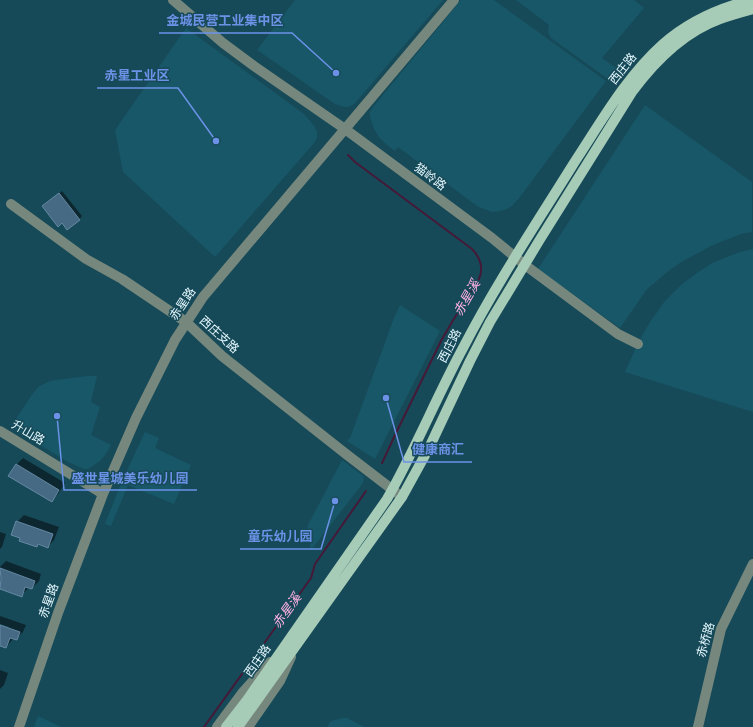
<svg xmlns="http://www.w3.org/2000/svg" width="753" height="727" font-family="Signika,'Noto Sans SC',sans-serif">
  <rect width="100%" height="100%" fill="#174a58"/>
  <!-- built -->
  <path fill="#175768" d="M295,0H443L356,102L353,105L348,107H344L335,104L257,50Z
    M461,0H494L606,81L520,197L513,205L507,209L500,211L492,212L484,209L477,206L398,147L395,151L387,145L379,137L374,129L370,117V112L373,107Z
    M516,0H634L644,8L602,58L616,68L608,79L551,38L548,32L549,25Z
    M186,28L304,114L315,127L317,132V138L314,143L215,257L123,172L115,130Z
    M645,105L752,182V232L741,234L713,245L683,261L671,269L647,289L620,328L538,269Z
    M753,249V412L625,372L639,341L650,322L665,301L681,285L697,273L712,263L727,257L740,252Z
    M400,305L440,331L375,459L347,441L350,438L394,318Z
    M87,376H97L91,402L100,407L91,435L111,445L105,455L100,461L88,469H84L68,462L45,448L19,432L13,428L12,425L31,396L38,387L50,381L56,380Z
    M145,432L159,438L155,448L191,465L174,504L128,485L111,526L105,524L122,481Z
    M342,460L362,475L364,477L363,483L311,550L307,530L308,525Z
    M38,716L61,727H34Z
    M343,718H347L364,727H327L330,722L334,720Z"/>
  <!-- shadow -->
  <path fill="#0007" d="M62,191L82,216L79,220L47,203Z
    M23,458L65,483L58,494L52,500L16,465Z
    M24,515L59,527L54,540L48,547L39,544L36,546L17,522Z
    M0,532L6,534L2,547L0,549Z
    M6,561L41,574L39,581L32,588L29,587L21,596L0,588V584L2,578L0,577V567Z
    M0,616L26,625L23,632L16,639L14,638L6,647L0,645V626L8,629L9,627L0,624Z
    M0,670L8,673L4,685L0,689Z"/>
  <g fill="none" stroke-linecap="round" stroke-linejoin="round">
    <!-- stream -->
    <path stroke="#451938" stroke-width="2" d="M348,155L355,162L472,249C480,257 484,268 479,279L452,322L441,341L396,433L382,463
      M204,727L311,578L315,564L366,491"/>
  </g>
  <!-- building -->
  <path fill="#466a84" stroke="#6388a3" d="M59,193L80,220L67,230L62,223L58,227L42,206Z
    M16,464L59,490L52,502L8,476Z
    M16,521L53,534L48,548L38,544L37,547L19,541L20,538L11,535Z
    M0,568L35,581L32,589L25,587L22,597L0,589L1,579Z
    M0,625L20,632L17,640L10,638L6,648L0,646Z"/>
  <g fill="none" stroke-linecap="round" stroke-linejoin="round">
    <!-- minor -->
    <path stroke="#76887d" stroke-width="10" d="M454,0L345,129L492,238L525,265L618,334L638,344
      M11,204L86,259L122,279L186,322L222,356L346,454L402,497
      M0,431L103,494
      M19,727L58,613L103,494L136,418L175,340L203,297L345,129L254,66L223,43L173,0
      M217,727L243,692L270,662
      M248,727L280,681L291,657
      M698,727L721,629L753,564"/>
    <!-- major -->
    <path stroke="#a6cbb6" stroke-width="10" d="M226,727L247,700L387,499C415,450 436,398 463,348C496,284 536,224 574,163C601,122 626,77 663,44C688,22 719,8 751,0
      M238,727L402,497L429,448L470,361L490,322L539,241L632,92C655,61 684,32 720,19C731,15 742,12 753,9"/>
  </g>
  <g text-anchor="middle" dominant-baseline="central" stroke-width="3" stroke-linejoin="round" paint-order="stroke">
    <!-- street labels -->
    <g font-size="12" fill="#e3f7fe" stroke="#174a58">
      <text transform="translate(623 69) rotate(-52)">西庄路</text>
      <text transform="translate(430 177) rotate(37)">猫岭路</text>
      <text transform="translate(183 304) rotate(-56)">赤星路</text>
      <text transform="translate(219 335) rotate(42)">西庄支路</text>
      <text transform="translate(450 346) rotate(-63)">西庄路</text>
      <text transform="translate(28 433) rotate(31)">升山路</text>
      <text transform="translate(49 601) rotate(-70)">赤星路</text>
      <text transform="translate(706 640) rotate(-74)">赤桥路</text>
      <text transform="translate(258 661) rotate(-55)">西庄路</text>
    </g>
    <!-- water labels -->
    <g font-size="13" font-style="italic" fill="#ffb1e4" stroke="#174a58">
      <text transform="translate(467 298) rotate(-60)">赤星溪</text>
      <text transform="translate(287 611) rotate(-54)">赤星溪</text>
    </g>
  </g>
  <!-- callouts -->
  <path fill="none" stroke="#6c92e7" stroke-width="1.5" d="M336 73L292 33H159M216 141L178 88H97M386 398L404 462H472M57 416L64 490H197M335 501L321 549H240"/>
  <g fill="#6c92e7" stroke="#174a58" stroke-width="1.5">
    <circle cx="336" cy="73" r="4"/>
    <circle cx="216" cy="141" r="4"/>
    <circle cx="386" cy="398" r="4"/>
    <circle cx="57" cy="416" r="4"/>
    <circle cx="335" cy="501" r="4"/>
  </g>
  <g font-size="13" text-anchor="middle" font-weight="bold" fill="#6c92e7" stroke="#174a58" stroke-width="3" stroke-linejoin="round" paint-order="stroke">
    <text x="225" y="25">金城民营工业集中区</text>
    <text x="137" y="80">赤星工业区</text>
    <text x="438" y="454">健康商汇</text>
    <text x="130" y="483">盛世星城美乐幼儿园</text>
    <text x="280" y="541">童乐幼儿园</text>
  </g>
</svg>
